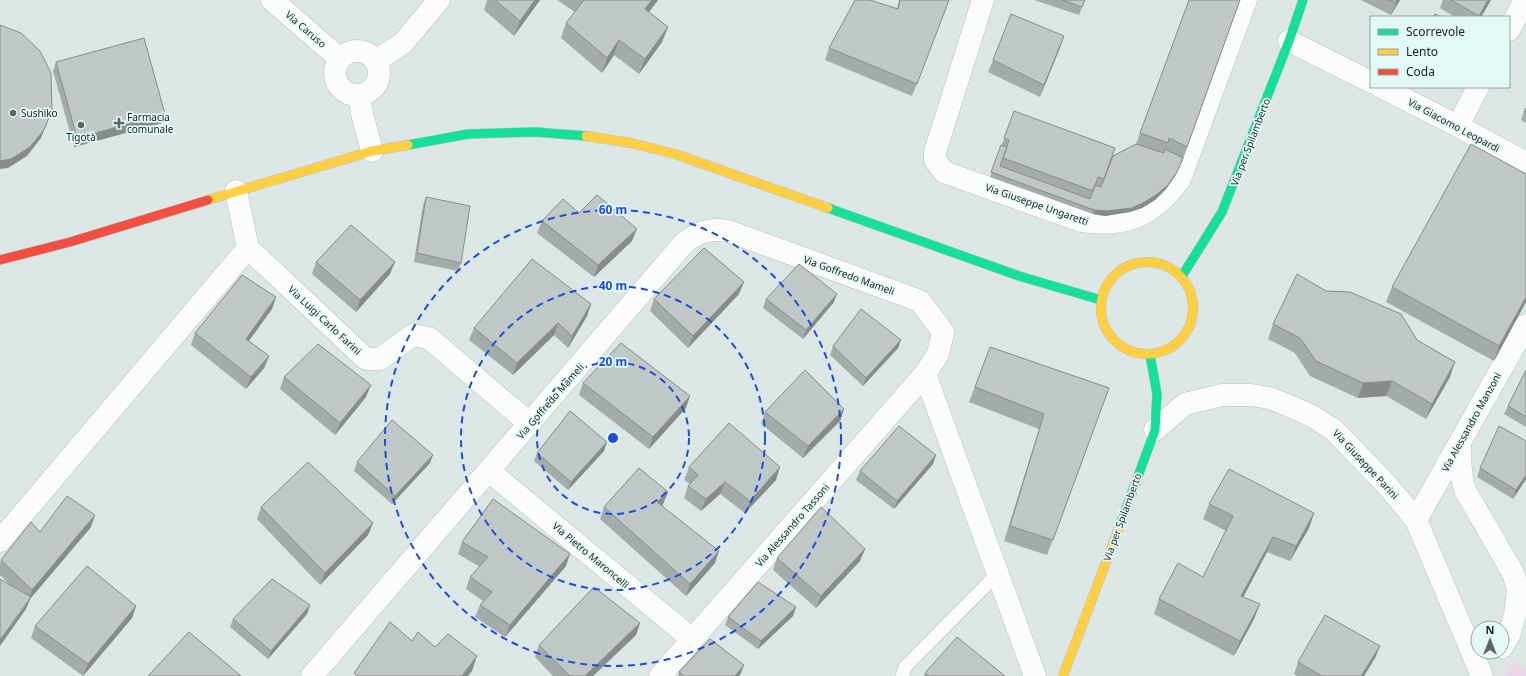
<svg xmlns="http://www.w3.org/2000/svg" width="1526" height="676" font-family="'Noto Sans',sans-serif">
  <rect width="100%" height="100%" fill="#dbe6e5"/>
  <!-- green -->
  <path fill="#e8d7e4" d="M1513,661L1526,669V676H1504Z"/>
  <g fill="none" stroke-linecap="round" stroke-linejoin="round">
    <!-- lane casing -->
    <g stroke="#b8c1c0" stroke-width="14">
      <path id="lane" d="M902,676L905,667L998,573"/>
    </g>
    <!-- street casing -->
    <g stroke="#b8c1c0" stroke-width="23">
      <path id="street" d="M272,0L340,59
        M983,0L935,152V160L944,172L1081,221C1126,228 1153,216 1180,179L1246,0
        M1509,30L1525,0
        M1289,41L1371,82
        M335 73a22 22 0 1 1 44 0a22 22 0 1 1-44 0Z
        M376,61L403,43L439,0
        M1381,87L1458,126L1526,163
        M359,95L362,114L372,151
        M1458,126L1478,87
        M236,191L248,248L366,359H380L413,335L429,338L530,424
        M925,374L1035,676
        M1155,430L1185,404L1222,395H1251L1269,398L1285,404L1312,416L1334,430L1387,485L1416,520L1482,676
        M1460,443C1460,459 1460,474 1465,490L1513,573L1518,589L1515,615L1509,635L1502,647
        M489,471L692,639
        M1416,520L1526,325
        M0,541L248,248
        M312,676L684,243C698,232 710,228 728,231L920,301L943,332L938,354L925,374L660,676"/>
    </g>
    <!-- fast casing -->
    <g stroke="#b8c1c0" stroke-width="10">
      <path id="fast" d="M408,145L468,134L536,132L586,136
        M828,208L1019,276L1101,300
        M1182,276L1222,212L1289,41L1303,0
        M1120,525L1155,430L1157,394L1150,355"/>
    </g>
    <!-- slow casing -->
    <g stroke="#b8c1c0" stroke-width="10">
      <path id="slow" d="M586,136L631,143L675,154L828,208
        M208,200L372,151L408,145
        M1101 308a46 46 0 1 1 92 0a46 46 0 1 1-92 0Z
        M1063,676L1120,525"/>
    </g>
    <!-- jam casing -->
    <g stroke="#b8c1c0" stroke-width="10">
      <path id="jam" d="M0,260L70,242L208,200"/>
    </g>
    <!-- lane -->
    <use href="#lane" stroke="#fafbfb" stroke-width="13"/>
    <!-- street -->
    <use href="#street" stroke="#fafbfb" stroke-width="22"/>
    <!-- fast -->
    <use href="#fast" stroke="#16e098" stroke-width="9"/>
    <!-- slow -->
    <use href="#slow" stroke="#ffcf43" stroke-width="9"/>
    <!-- jam -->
    <use href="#jam" stroke="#f24e42" stroke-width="9"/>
  </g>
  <!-- wall -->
  <path fill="#a4acab" d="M487,0H540L514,36L484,10Z
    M557,0H658L649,12L668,27L662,42L639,74L614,55L602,73L561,38L566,23L575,12Z
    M899,0H949L912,96L825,60L829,48L897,9Z
    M1034,0H1085L1079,15Z
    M1189,0H1240L1182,162L1175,176L1166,189L1155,200L1142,208L1130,212L1105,216L1093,214L990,177L1014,111L1113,156L1136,144Z
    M1361,0H1400L1391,15Z
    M1443,0H1491L1481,17H1455L1440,8Z
    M1064,36L1040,97L988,72L993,60Z
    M56,62L165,114L162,123L74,147L53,71Z
    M1526,108V123L1521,120L1524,111Z
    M426,197L461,263L458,271L414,262L423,205Z
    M579,213L632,241L594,277L537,233L542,221Z
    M316,262L390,274L356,312L312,274Z
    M1392,287L1526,302L1494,361L1386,302Z
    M1326,291L1417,340L1450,377L1426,419L1386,396L1358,398L1310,376L1295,353L1268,339L1273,324Z
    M739,294L688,348L650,311L654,299Z
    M276,297L272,309L249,341L269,356L264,368L246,389L191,345L195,333Z
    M766,299L834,302L803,339L763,308Z
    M591,304L587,316L568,348L554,335L513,375L469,340L474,328Z
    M901,340L898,348L863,386L830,355L833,346Z
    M990,347L1109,388L1047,555L1004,541L1039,429L969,402Z
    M1526,370V427L1504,414Z
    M284,377L366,397L335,435L280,389Z
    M583,383L686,408L649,449L579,395Z
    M844,409L840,421L803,458L761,424L765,412Z
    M604,451L568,490L534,461L537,453Z
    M357,462L430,463L392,504L354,471Z
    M933,464L894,509L856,480L860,471Z
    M689,467L776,480L745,513L720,494L701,511L684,498L688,486L690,484L684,480Z
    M1480,468L1526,479L1513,499L1477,477Z
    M668,492L663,504L662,505L715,563L686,596L600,519L604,507Z
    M1209,504L1314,513L1309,528L1290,561L1267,552L1243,597L1254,619L1234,656L1154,614L1159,599L1203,577L1226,531L1203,519Z
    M261,507L373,523L368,535L320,585L257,519Z
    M91,527L30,599L26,609L10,585L0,575V563L1,560L40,532Z
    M462,542L566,566L505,637L475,617L480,605L483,601L466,589L470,577L480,567L458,554Z
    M865,549L860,561L816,608L773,570L777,558Z
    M310,605L307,614L268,659L230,627L233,619Z
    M136,606L132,618L83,676L31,638L35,626Z
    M796,607L793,616L758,649L725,625L728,617Z
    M640,623L636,635L593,676H553L535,657L539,645Z
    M1380,646L1375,658L1364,676H1297L1294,674L1298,662Z
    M679,672L741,673L739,676H678Z
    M925,673L1005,676H924Z"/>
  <!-- shaded-wall -->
  <path fill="#868c8b" d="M535,0H540L514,36L520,21Z
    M652,0H658L640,24L645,9Z
    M1397,0H1400L1391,15L1396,3Z
    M1488,0H1491L1481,17H1478Z
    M668,27L662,42L639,74L645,59Z
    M1064,36L1060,48L1040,97L1044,85Z
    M619,40L614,55L602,73L607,58Z
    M52,110L41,138L27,156L8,168L0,169V161Z
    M165,114L162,123L74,147L77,138Z
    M1183,158L1175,176L1166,189L1155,200L1142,208L1130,212L1105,216L1093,214L1094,210Z
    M637,229L632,241L594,277L598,265Z
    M395,262L390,274L356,312L360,300Z
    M744,282L739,294L688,348L693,336Z
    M837,294L834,302L803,339L806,330Z
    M276,297L272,309L241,351L246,339Z
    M1526,297V302L1494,361L1499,346Z
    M591,304L587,316L568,348L572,336Z
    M558,323L554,335L513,375L517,363Z
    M901,340L898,348L863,386L866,378Z
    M269,356L264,368L246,389L251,377Z
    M1455,362L1450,377L1426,419L1432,404Z
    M1392,381L1386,396L1358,398L1363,383Z
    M371,385L366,397L335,435L340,423Z
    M690,396L686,408L649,449L653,437Z
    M844,409L840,421L803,458L808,446Z
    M607,442L604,451L568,490L571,482Z
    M433,455L430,463L392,504L395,496Z
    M936,455L933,464L894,509L897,501Z
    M780,467L776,480L745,513L750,501Z
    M1526,475V479L1513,499L1516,490Z
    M725,482L720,494L701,511L706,499Z
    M668,492L663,504L653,514L657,502Z
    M1314,513L1309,528L1290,561L1296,546Z
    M95,515L91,527L30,599L26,609L0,646V640L28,602L32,590Z
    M373,523L368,535L320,585L325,573Z
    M1273,537L1267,552L1236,611L1241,596Z
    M865,549L860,561L816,608L821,596Z
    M719,551L715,563L686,596L690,584Z
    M570,554L566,566L505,637L510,625Z
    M1260,604L1254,619L1234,656L1240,641Z
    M310,605L307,614L268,659L271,651Z
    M136,606L132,618L83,676L88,664Z
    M796,607L793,616L758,649L761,641Z
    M640,623L636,635L593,676H585Z
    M1380,646L1375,658L1364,676H1361Z
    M477,656L472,671L468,676H462Z
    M744,665L741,673L739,676H735Z"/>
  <!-- building -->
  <path fill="#bfc8c7" stroke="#868c8b" d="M495,0H535L520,21Z
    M584,0H652L645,9L668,27L645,59L619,40L607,58L566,23Z
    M855,0H870L898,9L900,0H949L917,84L829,48Z
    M1062,0H1085L1082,7Z
    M1189,0H1240L1187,147L1169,138L1168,143L1140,133Z
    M1389,0H1397L1396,3Z
    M1451,0H1488L1479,16Z
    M1011,14L1064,36L1044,85L993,60Z
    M1435,14L1441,17H1433Z
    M0,25L21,33L40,51L51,73L52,110L44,130L30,147L11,159L0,161Z
    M144,38L165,114L77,138L56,62Z
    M1526,108V113L1524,111Z
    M1014,111L1115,148L1104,179L1098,177L1093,191L1003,158L1009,140L1004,138Z
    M1136,144L1164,153L1165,149L1183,158L1177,172L1168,185L1156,195L1143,203L1132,208L1107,211L1094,210L991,172L1001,145L1007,147L1000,166L1090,199L1095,185L1101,187L1113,156Z
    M1471,144L1526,174V297L1499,346L1392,287Z
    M597,195L637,229L598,265L542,221L563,199L579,213Z
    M426,197L470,206L461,263L417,253Z
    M351,225L395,262L360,300L316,262Z
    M704,248L744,282L693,336L654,299Z
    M532,259L591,304L572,336L558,323L517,363L474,328Z
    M799,264L837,294L806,330L766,299Z
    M1297,274L1326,291L1350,292L1401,314L1417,340L1455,362L1432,404L1392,381L1363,383L1316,361L1300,338L1273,324Z
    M242,275L276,297L246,339L269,356L251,377L195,333Z
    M861,309L901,340L866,378L833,346Z
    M621,343L690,396L653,437L583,383Z
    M318,344L371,385L340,423L284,377Z
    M990,347L1109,388L1053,540L1010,526L1044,414L975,387Z
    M805,370L844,409L808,446L765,412Z
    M1526,370V417L1508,406Z
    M570,411L607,442L571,482L537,453Z
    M392,420L433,455L395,496L357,462Z
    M729,423L780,467L750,501L725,482L706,499L688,486L698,475L689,467Z
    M899,426L936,455L897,501L860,471Z
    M1499,426L1526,441V475L1516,490L1480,468Z
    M308,462L373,523L325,573L261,507Z
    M639,468L668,492L657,502L719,551L690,584L604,507Z
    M1229,469L1314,513L1296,546L1273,537L1241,596L1260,604L1240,641L1159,599L1178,563L1203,577L1233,516L1209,504Z
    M67,496L95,515L32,590L1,560L31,522L40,532Z
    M493,499L570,554L510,625L480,605L492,592L470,577L488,557L462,542Z
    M821,507L865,549L821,596L777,558Z
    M87,566L136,606L88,664L35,626Z
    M0,579L31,597L0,640Z
    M272,579L310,605L271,651L233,619Z
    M758,582L796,607L761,641L728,617Z
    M594,587L640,623L585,676H570L539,645Z
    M1325,615L1380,646L1361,676H1322L1298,662Z
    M390,622L412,641L418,632L435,647L448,634L477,656L462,676H357L354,673Z
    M189,632L241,676H148Z
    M957,637L1005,676H929L925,673Z
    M710,639L744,665L735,676H684L679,672Z"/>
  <!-- distance rings -->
  <g fill="none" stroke="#1d4ed8" stroke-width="2" stroke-dasharray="7 5">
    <circle cx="613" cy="438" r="76"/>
    <circle cx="613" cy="438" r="152"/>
    <circle cx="613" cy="438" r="228"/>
  </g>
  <!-- markers -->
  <g fill="#5d6665" stroke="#e3f9f6" stroke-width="1.5">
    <circle cx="13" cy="113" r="4"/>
    <path d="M117 117h4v4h4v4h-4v4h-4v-4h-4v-4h4z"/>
    <circle cx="81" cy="125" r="4"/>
  </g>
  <g text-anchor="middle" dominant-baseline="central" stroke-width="3.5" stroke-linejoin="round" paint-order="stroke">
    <!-- street labels -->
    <g font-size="10" fill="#192120" stroke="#e3f9f6">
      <text transform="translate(306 29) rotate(41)">Via Caruso</text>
      <text transform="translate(1454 125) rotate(28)">Via Giacomo Leopardi</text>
      <text transform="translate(1250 142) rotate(-69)">Via per Spilamberto</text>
      <text transform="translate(1037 204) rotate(19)">Via Giuseppe Ungaretti</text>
      <text transform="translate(849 275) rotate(20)">Via Goffredo Mameli</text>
      <text transform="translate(325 320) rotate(43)">Via Luigi Carlo Farini</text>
      <text transform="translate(550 401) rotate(-49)">Via Goffredo Mameli</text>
      <text transform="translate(1471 422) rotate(-61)">Via Alessandro Manzoni</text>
      <text transform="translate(1366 464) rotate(47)">Via Giuseppe Parini</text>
      <text transform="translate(1122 517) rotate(-70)">Via per Spilamberto</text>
      <text transform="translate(792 525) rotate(-49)">Via Alessandro Tassoni</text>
      <text transform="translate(591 555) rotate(40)">Via Pietro Maroncelli</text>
    </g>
    <!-- poi labels -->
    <g font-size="10" fill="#192120" stroke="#e3f9f6" text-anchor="start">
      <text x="21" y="113">Sushiko</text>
      <text x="127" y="117">Farmacia<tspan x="127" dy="12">comunale</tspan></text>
      <text x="81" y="137" text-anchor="middle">Tigotà</text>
    </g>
  </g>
  <circle cx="613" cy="438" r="6" fill="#1d4ed8" stroke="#e3f9f6" stroke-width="2"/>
  <g font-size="12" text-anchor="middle" font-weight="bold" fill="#1d4ed8" stroke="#e3f9f6" stroke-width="3.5" stroke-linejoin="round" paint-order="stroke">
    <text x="613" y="214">60 m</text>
    <text x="613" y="290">40 m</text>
    <text x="613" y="366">20 m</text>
  </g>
  <!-- legend -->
  <rect x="1370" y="16" width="140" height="72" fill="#e3f9f6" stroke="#92a3a0"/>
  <rect x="1378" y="29" width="20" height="6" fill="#16e098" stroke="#92a3a0"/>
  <text x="1406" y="36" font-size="12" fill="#192120">Scorrevole</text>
  <rect x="1378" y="49" width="20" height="6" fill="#ffcf43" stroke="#92a3a0"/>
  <text x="1406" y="56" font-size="12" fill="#192120">Lento</text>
  <rect x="1378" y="69" width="20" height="6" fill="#f24e42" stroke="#92a3a0"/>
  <text x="1406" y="76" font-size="12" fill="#192120">Coda</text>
  <!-- north arrow -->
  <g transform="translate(1490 640)"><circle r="19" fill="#e3f9f6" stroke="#92a3a0"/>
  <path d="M0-3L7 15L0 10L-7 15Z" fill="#5d6665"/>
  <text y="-6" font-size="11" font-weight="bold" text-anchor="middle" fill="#192120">N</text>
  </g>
</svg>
